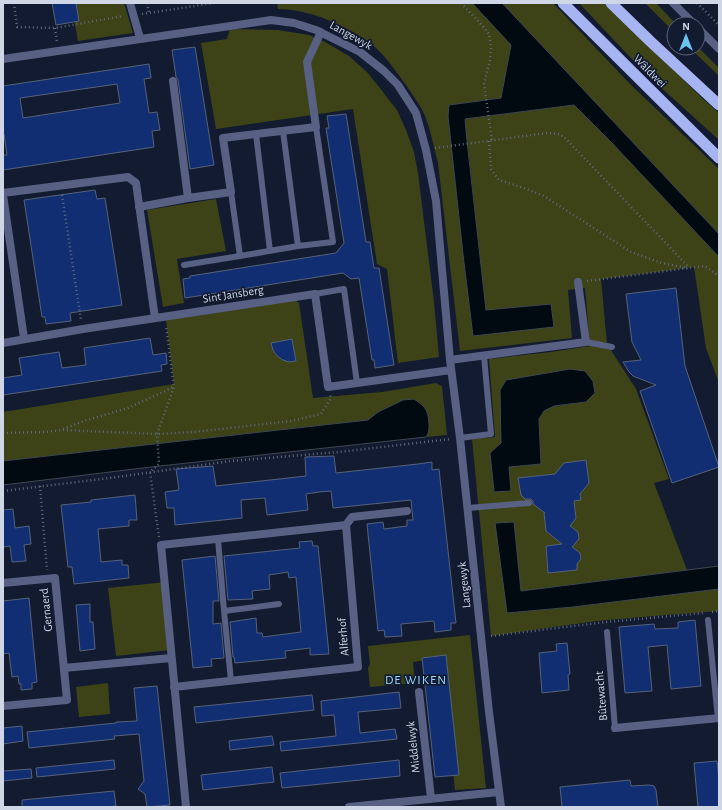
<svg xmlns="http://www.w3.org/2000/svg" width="722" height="810" font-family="'Alegreya Sans',sans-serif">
  <rect width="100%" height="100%" fill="#121b30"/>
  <!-- green -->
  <path fill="#3d4316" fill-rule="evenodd" d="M71,3H124L133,33L78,41Z
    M277,3H472L511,44L501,98L449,105L448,116L464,263L473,336L551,304L486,311L465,119L574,105L612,143L719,257V383L706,348L694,267L601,279L607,344L636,389L669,479L654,483L687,570L521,591L514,522L507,613L573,607L719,589V611L666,615L597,621L491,636L472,439L495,437L489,359L551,352L590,346L585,288L568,290L572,338L460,351L438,163C434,148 431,131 425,116C421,106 412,94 406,85C397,73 387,58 376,48C351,27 310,9 278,9ZM585,371L586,402L554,406L544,410L539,419L541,464L509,467L494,492L490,453L501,443Z
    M502,3H553L630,84L719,169V234Z
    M579,3H605L703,99L719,113V140L646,74Z
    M645,3H656L676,24H674V32Z
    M230,29L278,30L309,35L325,42L349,56L368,73L397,110L406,130L414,152L418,173L434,302L439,357L398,363L387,269L377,264L353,109L216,129L201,43L227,39Z
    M698,47L719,68V76L690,48H698Z
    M216,199L226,251L177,259L184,303L163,307L147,210Z
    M295,300L299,303L313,398L382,392L436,383L442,386L447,435L426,437L428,433L403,400L378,412L368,420L3,461V412L174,384L166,320L213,313Z
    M166,582L170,650L116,656L108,588Z
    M470,635L486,788L455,790L440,658L413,662L415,683L370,687L368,668L370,664L368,646Z
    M108,683L110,714L79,717L76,687Z"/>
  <!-- water -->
  <path fill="#010a11" stroke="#3f4751" d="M472,3H502L719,234V257L612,143L574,105L465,119L467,141L486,310L551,304L554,327L473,336L464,263L448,116L449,105L501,98L511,45Z
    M570,369L585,371L593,381L595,393L586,402L554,406L544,411L539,419L541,464L509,467L511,491L494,492L490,453L501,443L500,390L506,380Z
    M414,399C426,407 428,410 429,424C429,429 429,433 426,437L151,467L3,485V461L368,420L378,412L403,400Z
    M514,522L521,591L719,566V589L573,607L507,613L495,523Z"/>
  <!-- building -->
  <path fill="#122e73" stroke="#55627a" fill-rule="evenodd" d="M52,3H76L79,21L56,25Z
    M195,47L214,165L190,169L178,80L176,77L172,50Z
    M149,64L151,78L144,79L149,113L157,112L160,130L152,131L154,147L3,170V155H7L4,134H3V86ZM117,84L120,103L23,118L20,98Z
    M346,114L366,242H370L374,268H379L394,365L375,368L374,360H372L359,278L351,279L343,273L185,298L183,279L190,278V276L336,253L344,243L326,128H329L327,116Z
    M95,190L97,199L105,198L122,305L70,313L71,321L46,324L45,317H42L24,200Z
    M676,288L685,366L719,467L672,483L640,391L656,385L633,376L629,372L623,362L641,360L632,342L626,294Z
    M150,338L153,355L166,353L167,364L161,365L162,371L3,395V378L22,375L19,358L59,352L62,368L86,365L84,348Z
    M292,339L296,361L289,362L283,360L277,356L273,350L271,343Z
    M334,456L336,473L418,464L432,462V470L439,469L456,623H451V630L435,632L434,621L401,624L402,636L385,637L384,630L378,631L367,524L383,522L384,529L407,526V520H413L411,500L333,508L331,491L319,492L306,494L308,510L267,515L265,498L241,500L242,518L175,525L174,508H167L165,492L179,490L176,469L213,466L216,486L306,476L305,457Z
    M586,460L589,483L580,494L581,500L574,501L576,518L570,526L578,532L579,539L572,547L580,553L581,559L577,564V570L548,573L546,546L562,544L546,531L544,513H545L533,504V501L531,499H525L521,495L518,478L555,474L564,463Z
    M135,495L137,520H129V526L98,529L101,562L122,560V565H128L129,578L74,584L72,567H68L61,505L91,502V500Z
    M13,509L15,528L29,526L31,544L24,545L26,561L12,562L10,546L3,547V510Z
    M312,541L313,546H318L329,654L310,655V648L285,651L286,658L235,663L234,657H233L230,622L256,618L257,633H262L263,637L301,632L296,577L289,578L288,572L269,575L270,589L252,591L253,599L228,600L224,556L300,548L299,542Z
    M215,556L219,601H213V624L221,623L224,658L211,659L212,666L193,668L182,560Z
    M29,598L37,682L32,683V689L21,690V684H19L18,676L12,677L9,653L3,654V601Z
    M90,604V622H93L95,649L80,651L76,605Z
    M695,620L701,686L671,689L667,645L648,647L652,691L625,693L619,627L654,624L655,629L678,628V622Z
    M567,643L570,674L568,675L569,690L542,693L539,653L557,651L556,644Z
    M446,655L459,775L435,777L422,658Z
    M157,686L170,805L147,807L145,794L138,789L144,781L139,734L114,736L115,739L29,748L27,732L116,723V722L137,721L134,688Z
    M399,692L401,708L358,712L360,733L395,729L397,739L281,751L280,742L336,736L334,715L322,716L321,701Z
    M312,695L314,710L196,723L194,707Z
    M22,726L23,741L3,744V728Z
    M272,736L274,745L230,750L229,741Z
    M114,760L115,769L37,777L36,768Z
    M399,760L400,776L282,788L280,773Z
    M717,761L719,780V807H698L694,763Z
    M272,767L274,782L203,790L201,775Z
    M31,769L32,778L3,781V771Z
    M630,780L631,786L649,785L654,786L656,790L658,807H562L560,787Z
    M114,791L116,806L104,807H22V800Z"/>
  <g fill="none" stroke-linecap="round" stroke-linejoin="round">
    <!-- path -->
    <path stroke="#61697c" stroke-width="2.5" stroke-dasharray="1 3" stroke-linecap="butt" d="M14,3L17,27L55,28L123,16
      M147,3L149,13
      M461,3L480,23L489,34L491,48L490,60L484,84L492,140
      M697,3L719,25
      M142,14L214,3
      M55,28L57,42
      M489,141L491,169L499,180L524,188L544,196L631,252L662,263L688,268
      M435,148L547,133L559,134L565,138L633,209L669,246L689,268
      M62,195L81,320
      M587,281L705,266L719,276
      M63,429L87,420L128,408L174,387
      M3,433L45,432L61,430L157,434L194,432L291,421L321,414L331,398L330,395
      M40,486L47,570
      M3,491L110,478L231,461L339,452L451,439
      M159,537L150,472L159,464L157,434L174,387L166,326
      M712,612L719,611
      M491,636L606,622L703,613"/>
    <!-- service -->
    <path stroke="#586083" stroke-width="6" d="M283,131L298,246
      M256,134L270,251
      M231,192L240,256L298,246L333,242L316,127
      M184,265L240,256
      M315,294L344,289L357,383
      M586,342L612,347
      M460,438L491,434L484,356
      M468,508L529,503
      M218,539L224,611
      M708,620L718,719
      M607,632L615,728
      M231,681L224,611L279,604"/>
    <!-- minor -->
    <path stroke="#586083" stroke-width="8" d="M130,3L140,38
      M3,59L271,20L294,23L316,30L360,52L384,71L398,85L416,113L426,150L436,201L450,360L460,438L489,712L501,807
      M173,81L188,198
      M3,193L128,177L136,183L155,318
      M3,195L24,338
      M139,207L188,198L231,192L223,138L316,127L307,62L321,32
      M3,343L83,329L315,294L328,387L451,370
      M450,360L586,342L578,282
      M346,525L352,517L407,511
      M3,583L55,578L67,700L3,706
      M64,668L171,658
      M174,687L358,667L346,525L161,545L186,807
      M419,692L431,798
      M615,728L719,718
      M349,807L499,792"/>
    <!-- tertiary -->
    <path stroke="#586083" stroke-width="8" d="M673,3L694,24
      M698,28L719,49"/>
    <!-- trunk -->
    <path stroke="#a7b4f2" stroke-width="11" d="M563,3L719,158
      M611,3L650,41L719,105"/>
  </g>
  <g text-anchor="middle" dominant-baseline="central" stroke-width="3.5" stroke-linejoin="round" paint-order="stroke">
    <!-- street labels -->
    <g font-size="12" fill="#cfd6e5" stroke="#121b30">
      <text transform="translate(351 35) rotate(29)">Langewyk</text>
      <text transform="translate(650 71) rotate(45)">Wâldwei</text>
      <text transform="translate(233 294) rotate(-9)">Sint Jansberg</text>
      <text transform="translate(464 585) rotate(-96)">Langewyk</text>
      <text transform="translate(46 610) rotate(-96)">Gernaerd</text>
      <text transform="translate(343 637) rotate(-95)">Alferhof</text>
      <text transform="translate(601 696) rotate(-95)">Bûtewacht</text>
      <text transform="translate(413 747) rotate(-96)">Middelwyk</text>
    </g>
    <!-- neighbourhood labels -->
    <g font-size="13" letter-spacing="1" fill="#99d9fb" stroke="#121b30">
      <text x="416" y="680">DE WIKEN</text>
    </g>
  </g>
  <!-- border -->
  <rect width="722" height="810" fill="none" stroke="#cfd6e5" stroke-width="8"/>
  <!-- north arrow -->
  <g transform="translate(686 36)"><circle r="19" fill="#121b30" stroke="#5e6678"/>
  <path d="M0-3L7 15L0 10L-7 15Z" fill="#69c4f1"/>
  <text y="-6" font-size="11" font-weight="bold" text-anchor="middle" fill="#cfd6e5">N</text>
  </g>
</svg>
